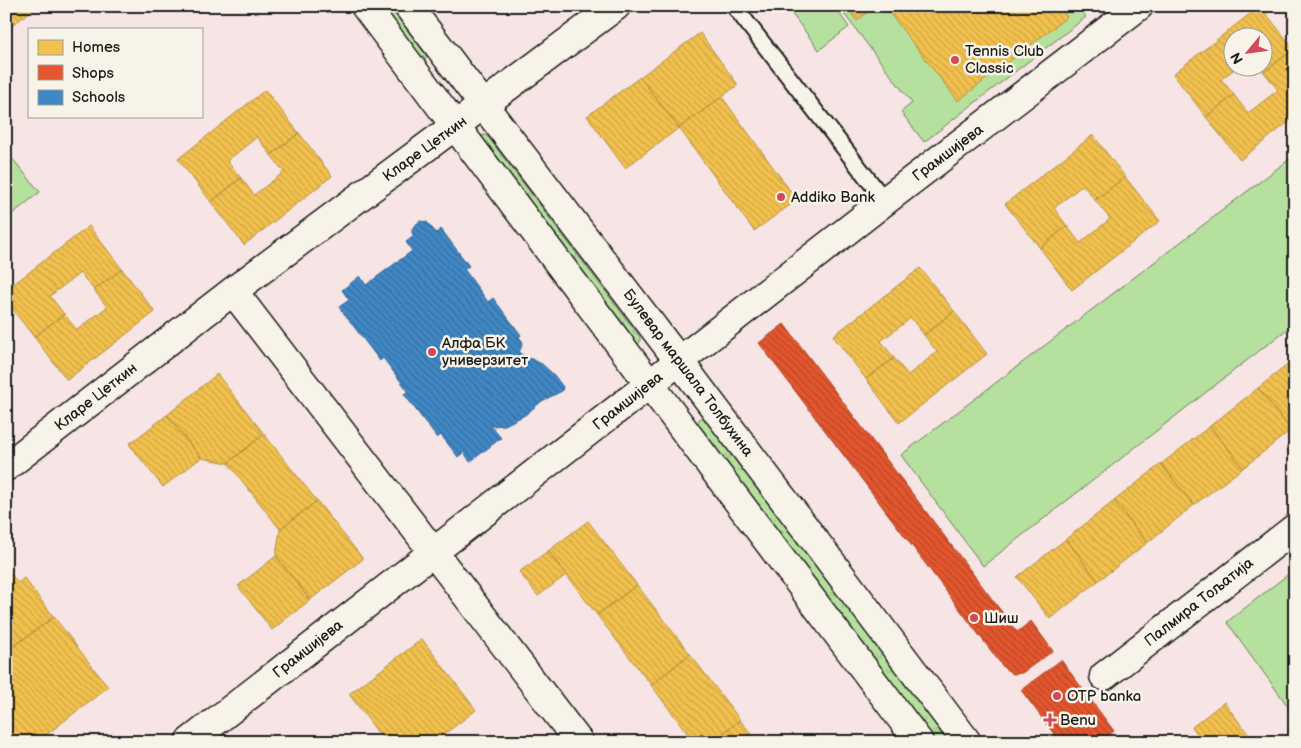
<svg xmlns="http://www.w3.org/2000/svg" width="1301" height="748" font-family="'Balsamiq Sans',sans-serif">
  <defs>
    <pattern id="grass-tufts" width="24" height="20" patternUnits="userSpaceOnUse" patternTransform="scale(1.25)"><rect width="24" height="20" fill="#b6e09d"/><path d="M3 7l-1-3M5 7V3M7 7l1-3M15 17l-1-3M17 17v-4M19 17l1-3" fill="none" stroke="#9cc087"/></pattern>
    <pattern id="homes-back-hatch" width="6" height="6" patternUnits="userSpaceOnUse" patternTransform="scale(1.25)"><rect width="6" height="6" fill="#f2c14e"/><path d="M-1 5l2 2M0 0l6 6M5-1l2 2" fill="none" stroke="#cfa544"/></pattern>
    <pattern id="shops-back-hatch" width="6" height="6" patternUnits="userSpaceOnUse" patternTransform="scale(1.25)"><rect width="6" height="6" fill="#e4572e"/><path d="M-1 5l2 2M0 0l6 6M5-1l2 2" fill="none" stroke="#b84726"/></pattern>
    <pattern id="schools-back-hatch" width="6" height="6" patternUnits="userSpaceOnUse" patternTransform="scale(1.25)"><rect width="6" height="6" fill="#3f88c5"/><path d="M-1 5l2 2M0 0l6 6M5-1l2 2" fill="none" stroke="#346e9f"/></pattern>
  </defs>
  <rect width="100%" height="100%" fill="#f7e4e5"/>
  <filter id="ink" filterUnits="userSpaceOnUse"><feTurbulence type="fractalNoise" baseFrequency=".02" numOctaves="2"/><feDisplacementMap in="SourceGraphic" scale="10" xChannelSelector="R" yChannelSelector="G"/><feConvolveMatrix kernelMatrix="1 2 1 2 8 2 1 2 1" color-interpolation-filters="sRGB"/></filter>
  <g filter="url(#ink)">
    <!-- grass -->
    <path fill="url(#grass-tufts)" stroke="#697e5c" d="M380,6H390L427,56L425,60H421Z
      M485,135L488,137L640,337V342L637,345L634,344L478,140L480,136Z
      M705,417L708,419L948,742H936L700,427L698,422L700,418Z"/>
    <!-- green -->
    <path fill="#b6e09d" stroke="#697e5c" d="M786,6H834L849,27L819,50Z
      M838,6H1078L1086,17L924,142L901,112L912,103Z
      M6,151L40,192L6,219Z
      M1295,155V323L983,566L901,455Z
      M1295,569V716L1227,622Z"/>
    <!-- homes -->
    <path fill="url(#homes-back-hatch)" stroke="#b2903f" d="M6,6H37L7,30Z
      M845,6H875L857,21Z
      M894,6H1059L1067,17L958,101L888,11Z
      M1260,6L1294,49L1264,72L1261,68H1264V38H1234V68H1236L1221,79L1234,95L1206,117L1173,74Z
      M700,33L738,85L679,128L640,77Z
      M1294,49L1295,117L1240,160L1206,117L1234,95L1248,113L1278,90L1264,72Z
      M640,77L679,128L625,168L587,116Z
      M265,90L299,133L271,155L257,137L227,161L241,178L211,202L178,159Z
      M722,97L797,200L754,231L679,128Z
      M299,133L332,176L244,245L211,202L241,178L254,195L284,172L271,155Z
      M1093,135L1125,177L1095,200L1083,185L1054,208L1067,226L1040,248L1005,204Z
      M1125,177L1160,221L1072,290L1040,248L1067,226L1080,243L1110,219L1095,200Z
      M89,226L122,269L94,290L80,273L50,296L64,314L34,337L6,301V290Z
      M920,268L954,311L924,335L911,318L881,341L894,358L866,379L833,336Z
      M122,269L155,312L67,380L34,337L64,314L77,330L107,307L94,290Z
      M954,311L987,354L899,423L866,379L894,358L908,375L937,352L924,335Z
      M1295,359V426L1291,430L1258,388Z
      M217,374L264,434L228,463L201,458L167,415Z
      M1258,388L1291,430L1243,468L1210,426Z
      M167,415L201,458L163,487L129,444Z
      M1210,426L1243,468L1194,505L1161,464Z
      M264,434L317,501L280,529L228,463Z
      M1161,464L1194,505L1147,543L1114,501Z
      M317,501L363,559L310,600L276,556L280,529Z
      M1114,501L1147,543L1098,581L1066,539Z
      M588,521L637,585L597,615L548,551Z
      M1066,539L1098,581L1050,619L1017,577Z
      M548,551L566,575L538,596L519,572Z
      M276,556L310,600L272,630L238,586Z
      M6,568L18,583L24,578L54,617L7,651Z
      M637,585L690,654L651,685L597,615Z
      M54,617L108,687L37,742H6V666L14,660L7,651Z
      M422,639L476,710L434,742H385L349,694Z
      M690,654L740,720L712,742H694L651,685Z
      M1224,702L1254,742H1192L1199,736L1192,727Z
      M740,720L758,742H712Z"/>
    <!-- shops -->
    <path fill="url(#shops-back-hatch)" stroke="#a84529" d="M784,324L1017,632L1031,621L1053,651L1022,673L1013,674L1004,668L759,343Z
      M1061,660L1114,731L1100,742H1060L1021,690Z"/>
    <!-- schools -->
    <path fill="url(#schools-back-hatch)" stroke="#346892" d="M420,221L427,222L436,233L441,229L469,266L464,269L488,302L493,298L521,335L519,337L523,342L519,353L542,364L554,375L563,387L562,391L542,401L525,415L505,425L491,426L501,438L470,462L464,452L458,457L441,435L437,438L404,394L408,391L383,358L380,361L339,307L349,300L342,290L360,276L366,285L412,251L406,242L414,236L412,233V229L414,226Z"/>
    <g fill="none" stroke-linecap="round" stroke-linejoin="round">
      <!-- lane casing -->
      <g stroke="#1c1c1c" stroke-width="19">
        <path id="lane" d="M734,6L885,201"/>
      </g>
      <!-- street casing -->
      <g stroke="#1c1c1c" stroke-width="31">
        <path id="street" d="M233,291L579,742
          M6,467L233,291L616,6
          M1104,676L1295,528
          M189,742L885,201L1139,6"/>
      </g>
      <!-- secondary casing -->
      <g stroke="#1c1c1c" stroke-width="31">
        <path id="secondary" d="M365,6L919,742
          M408,6L679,361L967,742"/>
      </g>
      <!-- lane -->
      <use href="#lane" stroke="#f7f3e8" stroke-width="15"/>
      <!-- street -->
      <use href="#street" stroke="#f7f3e8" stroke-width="28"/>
      <!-- secondary -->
      <use href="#secondary" stroke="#f7f3e8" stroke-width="28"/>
    </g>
  </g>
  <!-- markers -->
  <g fill="#d1495b" stroke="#f7f3e8" stroke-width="2">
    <circle cx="955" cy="60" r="5"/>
    <circle cx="781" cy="197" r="5"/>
    <circle cx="432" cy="352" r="5"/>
    <circle cx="974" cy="618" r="5"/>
    <circle cx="1057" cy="696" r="5"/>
    <path d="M1047.5 712.5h5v5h5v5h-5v5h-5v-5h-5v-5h5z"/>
  </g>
  <g text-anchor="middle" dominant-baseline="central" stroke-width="5" stroke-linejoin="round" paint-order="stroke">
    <!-- poi labels -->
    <g font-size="15" fill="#1c1c1c" stroke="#f7f3e8" text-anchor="start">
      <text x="965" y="51">Tennis Club<tspan x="965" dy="17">Classic</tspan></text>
      <text x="791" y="197">Addiko Bank</text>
      <text x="442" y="343">Алфа БК<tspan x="442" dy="17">универзитет</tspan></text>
      <text x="984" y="618">Шиш</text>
      <text x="1067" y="696">OTP banka</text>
      <text x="1060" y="720">Benu</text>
    </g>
    <!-- street labels -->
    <g font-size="15" fill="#1c1c1c" stroke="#f7f3e8">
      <text transform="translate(425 149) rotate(-36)">Кларе Цеткин</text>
      <text transform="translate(948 153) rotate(-37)">Грамшијева</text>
      <text transform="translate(688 373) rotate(53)">Булевар маршала Толбухина</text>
      <text transform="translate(96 397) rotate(-38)">Кларе Цеткин</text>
      <text transform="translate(628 401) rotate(-38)">Грамшијева</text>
      <text transform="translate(1199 602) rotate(-38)">Палмира Тољатија</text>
      <text transform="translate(308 649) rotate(-38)">Грамшијева</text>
    </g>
  </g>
  <!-- margin -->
  <rect width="1301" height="748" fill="none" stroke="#f7f3e8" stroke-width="25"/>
  <rect x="12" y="12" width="1276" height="723" fill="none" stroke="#1c1c1c" stroke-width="2" filter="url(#ink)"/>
  <!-- legend -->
  <rect x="28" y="28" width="175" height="90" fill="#f7f3e8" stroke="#9f9d96"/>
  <rect x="38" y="40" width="25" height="15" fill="#f2c14e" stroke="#9f9d96"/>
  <text x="72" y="52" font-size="15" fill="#1c1c1c">Homes</text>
  <rect x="38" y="65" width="25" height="15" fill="#e4572e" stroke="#9f9d96"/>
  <text x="72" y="78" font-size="15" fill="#1c1c1c">Shops</text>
  <rect x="38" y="90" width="25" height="15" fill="#3f88c5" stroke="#9f9d96"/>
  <text x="72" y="102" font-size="15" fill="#1c1c1c">Schools</text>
  <!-- north arrow -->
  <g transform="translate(1248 52) rotate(241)"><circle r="24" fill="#f7f3e8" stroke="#9f9d96"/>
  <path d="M0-4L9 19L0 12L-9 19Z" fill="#d1495b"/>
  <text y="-8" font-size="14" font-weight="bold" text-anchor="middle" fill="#1c1c1c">N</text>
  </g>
</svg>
